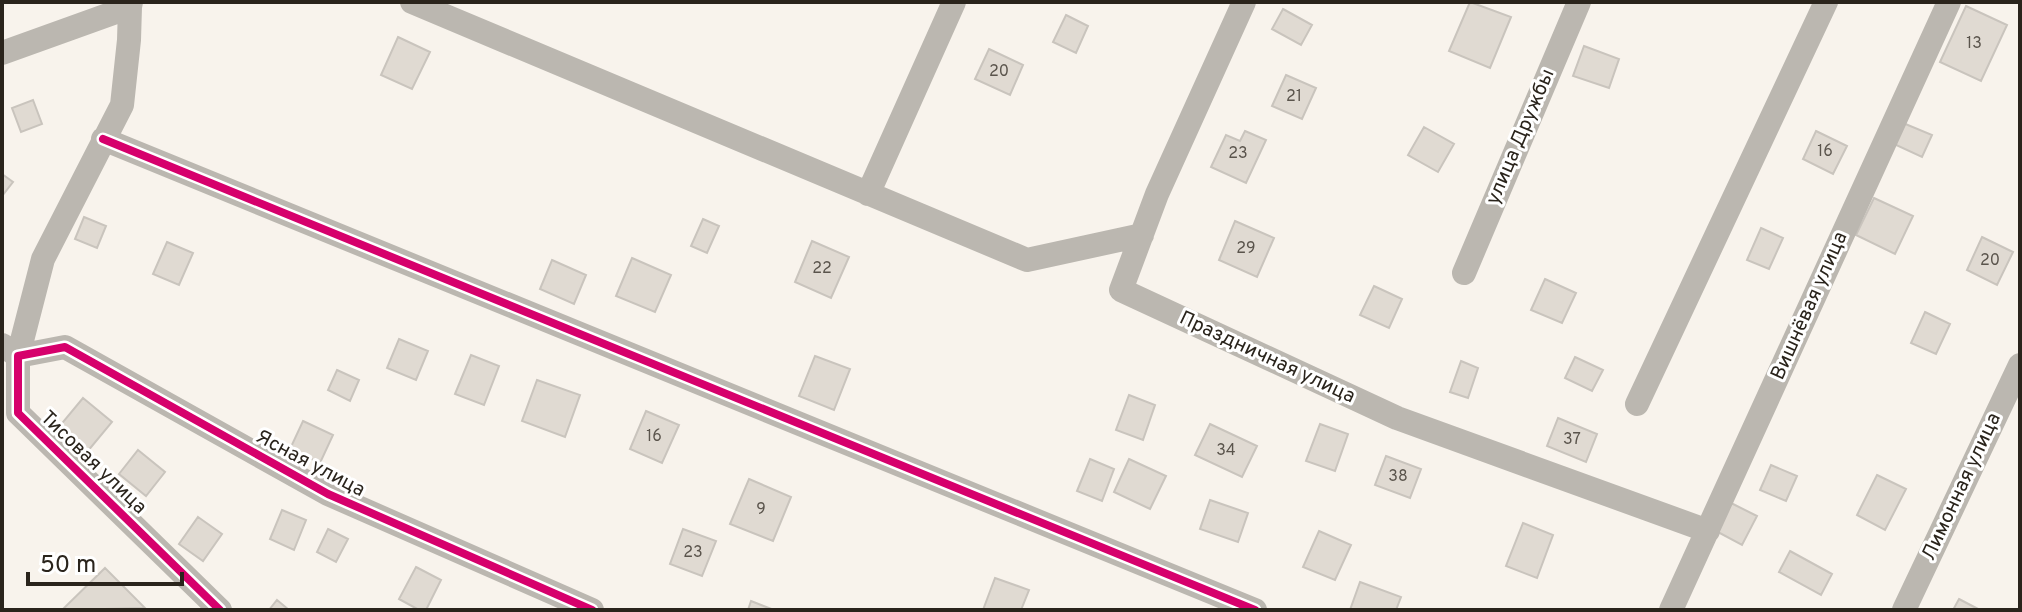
<svg xmlns="http://www.w3.org/2000/svg" width="2022" height="612" font-family="Overpass,sans-serif">
  <rect width="100%" height="100%" fill="#f8f3ec"/>
  <!-- building -->
  <path fill="#e0dad2" stroke="#c9c4bd" stroke-width="2" d="M1470,2L1511,17L1490,68L1449,51Z
    M1966,6L2007,25L1981,81L1940,62Z
    M1283,9L1312,25L1301,45L1272,29Z
    M1066,15L1088,26L1076,53L1053,42Z
    M398,37L430,52L412,89L381,75Z
    M1584,46L1619,59L1609,88L1573,76Z
    M989,49L1023,65L1010,95L975,79Z
    M1286,75L1316,88L1302,119L1272,106Z
    M33,100L42,124L21,132L12,108Z
    M1903,123L1932,135L1922,157L1894,144Z
    M1424,127L1454,144L1438,172L1408,155Z
    M1245,131L1266,140L1246,183L1211,167L1226,135L1240,141Z
    M1816,131L1847,146L1833,174L1803,159Z
    M2,174L13,182L2,196Z
    M1874,198L1913,216L1895,254L1856,235Z
    M84,217L106,226L97,248L75,239Z
    M703,219L719,226L707,253L691,246Z
    M1235,221L1274,238L1257,277L1219,260Z
    M1761,228L1783,238L1769,269L1747,260Z
    M1982,237L2013,252L1997,285L1967,270Z
    M812,241L849,257L831,298L795,282Z
    M167,242L193,253L179,285L153,274Z
    M632,258L671,275L655,312L616,296Z
    M552,260L586,275L574,304L540,289Z
    M1545,279L1576,293L1562,323L1531,310Z
    M1374,286L1402,299L1389,328L1360,315Z
    M1925,312L1950,324L1936,354L1911,343Z
    M399,339L428,351L416,380L387,368Z
    M471,355L499,366L484,405L455,394Z
    M815,356L850,369L834,410L799,396Z
    M1575,357L1603,370L1592,391L1565,378Z
    M1461,361L1478,368L1468,398L1450,392Z
    M337,370L359,380L350,401L328,390Z
    M537,380L580,395L565,437L522,421Z
    M1129,395L1155,405L1143,440L1116,430Z
    M83,398L112,422L87,452L58,428Z
    M646,411L679,425L662,463L630,449Z
    M1558,418L1597,434L1586,462L1547,446Z
    M303,421L333,435L320,463L290,449Z
    M1210,424L1257,446L1242,477L1195,455Z
    M1320,424L1348,434L1335,471L1306,461Z
    M138,450L165,472L146,496L119,474Z
    M1386,456L1421,469L1410,498L1375,485Z
    M1090,459L1114,469L1102,501L1077,491Z
    M1129,459L1166,476L1150,509L1114,492Z
    M1771,465L1797,476L1786,501L1760,490Z
    M1877,475L1906,489L1885,530L1857,515Z
    M749,479L791,497L773,541L730,524Z
    M1210,500L1248,513L1238,542L1200,529Z
    M1731,503L1757,516L1742,545L1716,531Z
    M282,510L306,520L294,550L270,539Z
    M198,517L222,534L203,561L179,544Z
    M1523,523L1553,535L1537,578L1506,566Z
    M328,529L348,539L336,562L317,552Z
    M683,529L716,541L702,576L670,564Z
    M1319,531L1351,545L1335,580L1303,567Z
    M1790,551L1832,574L1821,595L1779,572Z
    M416,567L441,580L426,610H419L399,599Z
    M105,568L145,608L64,610L63,609Z
    M995,578L1029,590L1021,610H983Z
    M1360,582L1401,597L1396,610H1350Z
    M1959,599L1980,610H1953Z
    M277,600L289,610H269Z
    M751,601L774,610H748Z"/>
  <g fill="none" stroke-linecap="round" stroke-linejoin="round">
    <!-- street -->
    <path stroke="#bbb7b0" stroke-width="24" d="M412,2L1027,260L1142,235
      M1244,2L1157,194L1121,290L1397,418L1708,531
      M2,53L130,7L131,2
      M103,139L1255,610
      M868,194L954,2
      M1464,273L1579,2
      M2,345L18,356L43,259L122,105L129,40L130,7
      M1637,404L1826,2
      M220,610L18,413V356L65,347L328,494L592,610
      M1671,610L1949,2
      M1904,610L2020,365"/>
    <!-- cycleway casing -->
    <g stroke="#fff" stroke-width="13">
      <path id="cycleway" d="M103,139L1255,610
        M220,610L18,413V356L65,347L328,494L592,610"/>
    </g>
    <!-- cycleway -->
    <use href="#cycleway" stroke="#d6006c" stroke-width="8"/>
  </g>
  <g text-anchor="middle" dominant-baseline="central" stroke-width="6" stroke-linejoin="round" paint-order="stroke">
    <!-- number labels -->
    <g font-size="16" fill="#5a544c">
      <text x="1974" y="44">13</text>
      <text x="999" y="72">20</text>
      <text x="1294" y="97">21</text>
      <text x="1825" y="152">16</text>
      <text x="1238" y="154">23</text>
      <text x="1246" y="249">29</text>
      <text x="1990" y="261">20</text>
      <text x="822" y="269">22</text>
      <text x="654" y="437">16</text>
      <text x="1572" y="440">37</text>
      <text x="1226" y="451">34</text>
      <text x="1398" y="477">38</text>
      <text x="761" y="510">9</text>
      <text x="693" y="553">23</text>
    </g>
    <!-- street labels -->
    <g font-size="20" fill="#2a241c" stroke="#fff">
      <text transform="translate(1521 137) rotate(-67)">улица Дружбы</text>
      <text transform="translate(1810 306) rotate(-66)">Вишнёвая улица</text>
      <text transform="translate(1267 358) rotate(25)">Праздничная улица</text>
      <text transform="translate(93 463) rotate(44)">Тисовая улица</text>
      <text transform="translate(310 464) rotate(28)">Ясная улица</text>
      <text transform="translate(1962 487) rotate(-65)">Лимонная улица</text>
    </g>
  </g>
  <!-- border -->
  <rect width="2022" height="612" fill="none" stroke="#2a241c" stroke-width="8"/>
  <!-- scale -->
  <path d="M28 572v12h154v-12" fill="none" stroke="#2a241c" stroke-width="4"/>
  <text x="40" y="572" font-size="24" fill="#2a241c" stroke="#ffffff" stroke-width="6" paint-order="stroke">50 m</text>
</svg>
